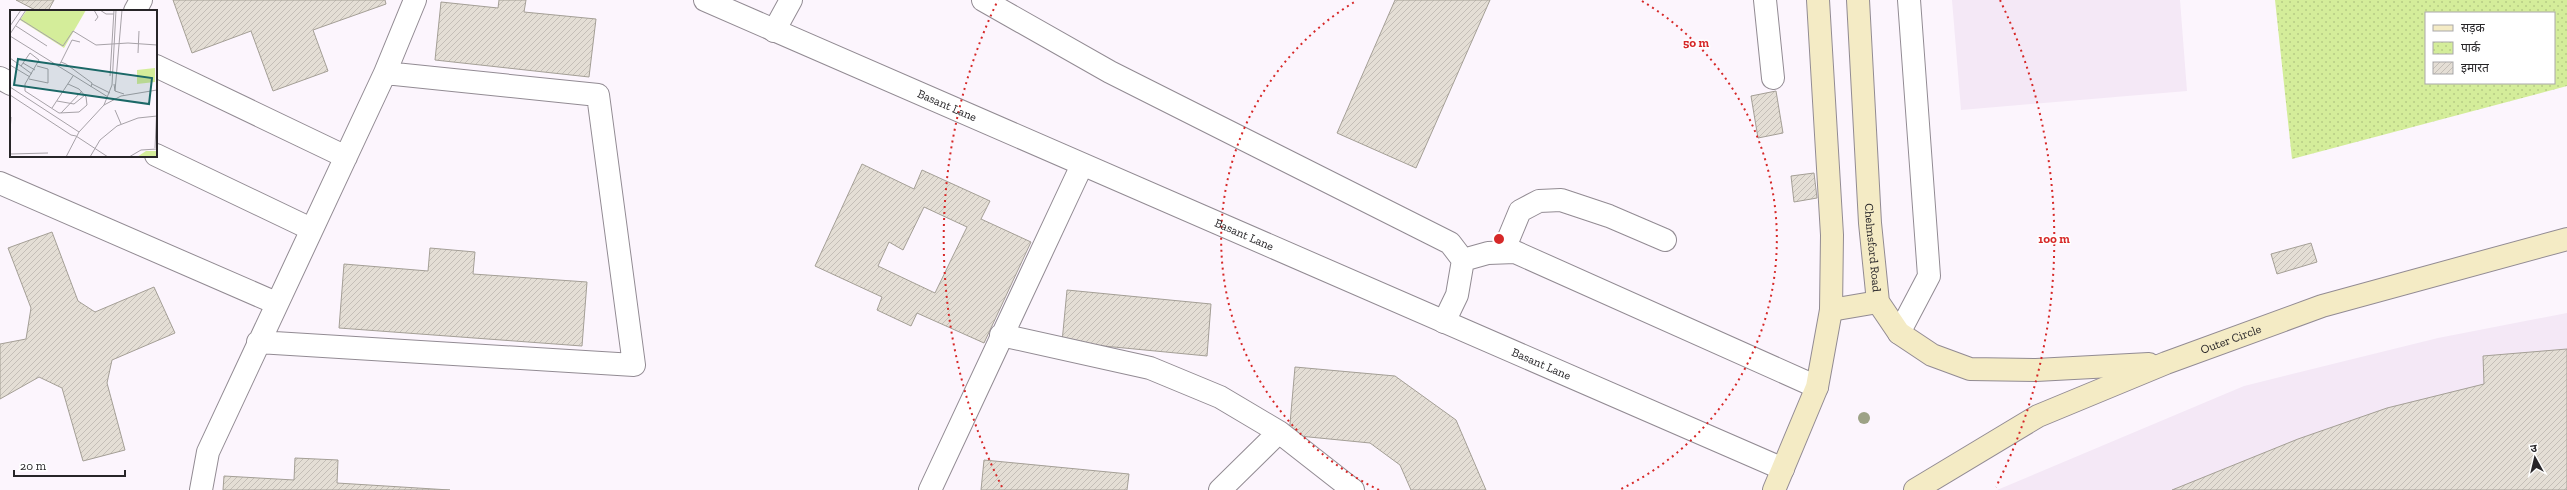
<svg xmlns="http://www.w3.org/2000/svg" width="2567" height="490" font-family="'Zilla Slab','Noto Sans Devanagari',serif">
  <defs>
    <pattern id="park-dots" width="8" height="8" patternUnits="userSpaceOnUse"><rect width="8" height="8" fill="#d4ed9a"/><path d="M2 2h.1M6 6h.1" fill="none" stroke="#b6cb85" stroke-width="1.8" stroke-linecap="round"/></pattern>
    <pattern id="building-hatch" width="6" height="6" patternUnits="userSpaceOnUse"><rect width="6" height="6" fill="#e4ded5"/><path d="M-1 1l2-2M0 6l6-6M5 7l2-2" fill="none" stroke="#c4beb7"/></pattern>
  </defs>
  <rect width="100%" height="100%" fill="#fcf5fd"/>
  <!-- built -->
  <path fill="#f4e8f6" d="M1952,0H2180L2187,91L1961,110Z
    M2567,313V490H1997L2244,386L2438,338Z"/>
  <!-- park -->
  <path fill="url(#park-dots)" fill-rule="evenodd" d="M2275,0H2567V86L2292,159ZM2426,13H2554V83H2426Z"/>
  <!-- building -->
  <path fill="url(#building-hatch)" stroke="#a49f96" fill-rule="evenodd" d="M16,0H54L48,11H37Z
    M173,0H385L386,4L313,30L328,71L273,91L251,31L192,53Z
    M499,0H526L524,12L596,19L589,77L435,60L441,2L498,8Z
    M1395,0H1490L1416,168L1337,133Z
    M1776,91L1783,133L1758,138L1751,96Z
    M862,164L914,189L922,170L990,201L981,219L1031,242L984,343L917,313L911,326L877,310L882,297L815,266ZM924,207L967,227L935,293L878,266L889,242L903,250Z
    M1814,173L1817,198L1794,202L1791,176Z
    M52,232L78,301L95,312L154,287L175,333L112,360L107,383L125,450L83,461L62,388L39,377L0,399V344L26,339L31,308L8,248Z
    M2311,243L2317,262L2277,274L2271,254Z
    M430,248L475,252L473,274L587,282L582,346L339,328L344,264L428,271Z
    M1067,290L1211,304L1207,356L1062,342Z
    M2567,349V490H2172L2298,439L2387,408L2484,384L2483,356Z
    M1295,367L1395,376L1456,420L1486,490H1411L1400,465L1370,443L1289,435Z
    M295,458L338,460L337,483L450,490H223L224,476L294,480Z
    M984,460L1129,474L1127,490H981Z"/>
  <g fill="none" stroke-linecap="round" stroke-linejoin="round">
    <!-- lane casing -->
    <g stroke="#928b93" stroke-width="24">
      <path id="lane" d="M983,0L1110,72L1450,243L1463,260L1457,295L1444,322
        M135,11L141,0
        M774,31L791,0
        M156,66L346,157
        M0,78L11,84
        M156,155L311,229
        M0,183L276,303
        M1503,252L1520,211L1539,201L1561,200L1609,216L1665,240
        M1463,260L1488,253L1515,252L1817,387
        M1001,335L1150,368L1220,397L1279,432L1353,490
        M258,342L634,365L598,95L385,73
        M201,490L208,452L385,73L415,0
        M930,490L1082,165
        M1220,490L1279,432"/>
    </g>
    <!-- street casing -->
    <g stroke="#928b93" stroke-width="24">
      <g id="street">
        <path id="s1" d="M705,0L1783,469"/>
        <path d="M1765,0L1773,78"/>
        <path d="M1899,333L1929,276L1909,0"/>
      </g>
    </g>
    <!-- secondary casing -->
    <g stroke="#928b93" stroke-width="24">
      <g id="secondary">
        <path id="s2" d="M1858,0L1870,223L1878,302L1899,333L1932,355L1970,369L2036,370L2149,364"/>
        <path d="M1831,310L1878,302"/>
        <path d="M1774,490L1817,387L1831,310L1832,235L1818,0"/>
        <path id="s3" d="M1915,490L2038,416L2166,363L2322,306L2567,239"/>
      </g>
    </g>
    <!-- lane -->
    <use href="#lane" stroke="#fff" stroke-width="22"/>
    <!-- street -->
    <use href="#street" stroke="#fff" stroke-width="22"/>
    <!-- secondary -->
    <use href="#secondary" stroke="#f4ebc5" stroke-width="22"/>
  </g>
  <!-- trees -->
  <circle fill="#9da286" cx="1864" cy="418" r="6"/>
  <!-- distance rings -->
  <g fill="none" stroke="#d62828" stroke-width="2" stroke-dasharray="2 4">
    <path d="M1379 490A278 278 0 0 1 1356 1M1642 1A278 278 0 0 1 1619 490"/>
    <path d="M1002 487A555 555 0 0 1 998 0M2000 0A555 555 0 0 1 1996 487"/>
  </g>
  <g text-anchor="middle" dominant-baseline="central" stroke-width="3" stroke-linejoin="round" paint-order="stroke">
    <!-- street labels -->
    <g font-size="12" fill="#272528" stroke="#fff">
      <text stroke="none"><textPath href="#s1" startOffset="264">Basant Lane</textPath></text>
      <text stroke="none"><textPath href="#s1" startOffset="588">Basant Lane</textPath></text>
      <text stroke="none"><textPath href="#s2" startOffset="248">Chelmsford Road</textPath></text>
      <text stroke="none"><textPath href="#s3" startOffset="351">Outer Circle</textPath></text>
      <text stroke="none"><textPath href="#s1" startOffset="912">Basant Lane</textPath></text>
    </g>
  </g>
  <!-- overview -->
  <g transform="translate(10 10)">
    <rect width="147" height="147" fill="#fcf5fd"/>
    <path d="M17,0H76L54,38L10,10Z" fill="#d4ed9a"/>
    <path d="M145,58V72L127,74V60ZM136,141H147V147H127Z" fill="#d4ed9a"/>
    <path fill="none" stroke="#a7a2a8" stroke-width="1" d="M84,0L88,7L85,11M90,0L96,4H104M10,9L53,36L63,21L86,35L118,33L147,35M0,16L11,0M6,16L37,36M0,24L16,0M0,26L98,87M128,43L129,21M0,48L22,64M51,52L62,30L70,32M13,53L25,60M0,55L20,67M11,56L20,43L29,50L15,74V81L49,103L69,102L77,95L76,87L69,79L58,74M48,57L51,52L56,54L82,73L81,77M100,66L104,0M19,69L38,73V59L27,56M82,74L100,83M104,74L105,81L114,84M0,77L69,122M105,81L112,0M0,85L61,125L66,126M47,91L64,94L75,85M94,95L102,75L106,0M42,98L63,66M105,100L111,114M51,103L72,81M0,122L1,107M66,126L98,147M145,138L147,95M0,144L38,143M56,147L69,122L94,95L111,86L147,80M80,147L90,130L107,116L128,108L147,106M119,147L131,140L147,139"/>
    <path fill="#1b6867" fill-opacity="0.15" stroke="#1b6867" stroke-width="2" d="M8,49L142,68L139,94L4,75Z"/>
    <rect width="147" height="147" fill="none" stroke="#272528" stroke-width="2"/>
  </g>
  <circle cx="1499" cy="239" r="6" fill="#d62828" stroke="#fff" stroke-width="2"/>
  <g font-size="12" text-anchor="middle" font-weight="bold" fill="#d62828" stroke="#fff" stroke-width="3" stroke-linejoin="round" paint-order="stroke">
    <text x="1696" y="47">50 m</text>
    <text x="2054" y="243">100 m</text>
  </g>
  <!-- legend -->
  <rect x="2425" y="12" width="130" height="72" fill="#ffffff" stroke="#a9a8a9"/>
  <rect x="2433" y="25" width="20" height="6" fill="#f4ebc5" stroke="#a9a8a9"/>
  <text x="2461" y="32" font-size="12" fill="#272528">सड़क</text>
  <rect x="2433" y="42" width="20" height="12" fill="url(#park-dots)" stroke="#a9a8a9"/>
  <text x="2461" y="52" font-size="12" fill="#272528">पार्क</text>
  <rect x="2433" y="62" width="20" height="12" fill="url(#building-hatch)" stroke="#a9a8a9"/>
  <text x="2461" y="72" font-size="12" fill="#272528">इमारत</text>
  <!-- north arrow -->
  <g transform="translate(2535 458) rotate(352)" stroke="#ffffff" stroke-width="3" paint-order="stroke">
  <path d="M0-3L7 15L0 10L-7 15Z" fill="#272528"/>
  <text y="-6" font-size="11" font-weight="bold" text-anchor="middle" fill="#272528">उ</text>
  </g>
  <!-- scale -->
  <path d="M14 470v6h111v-6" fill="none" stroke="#272528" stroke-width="2"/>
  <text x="20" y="470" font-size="12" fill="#272528" stroke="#ffffff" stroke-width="3" paint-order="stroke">20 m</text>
</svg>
